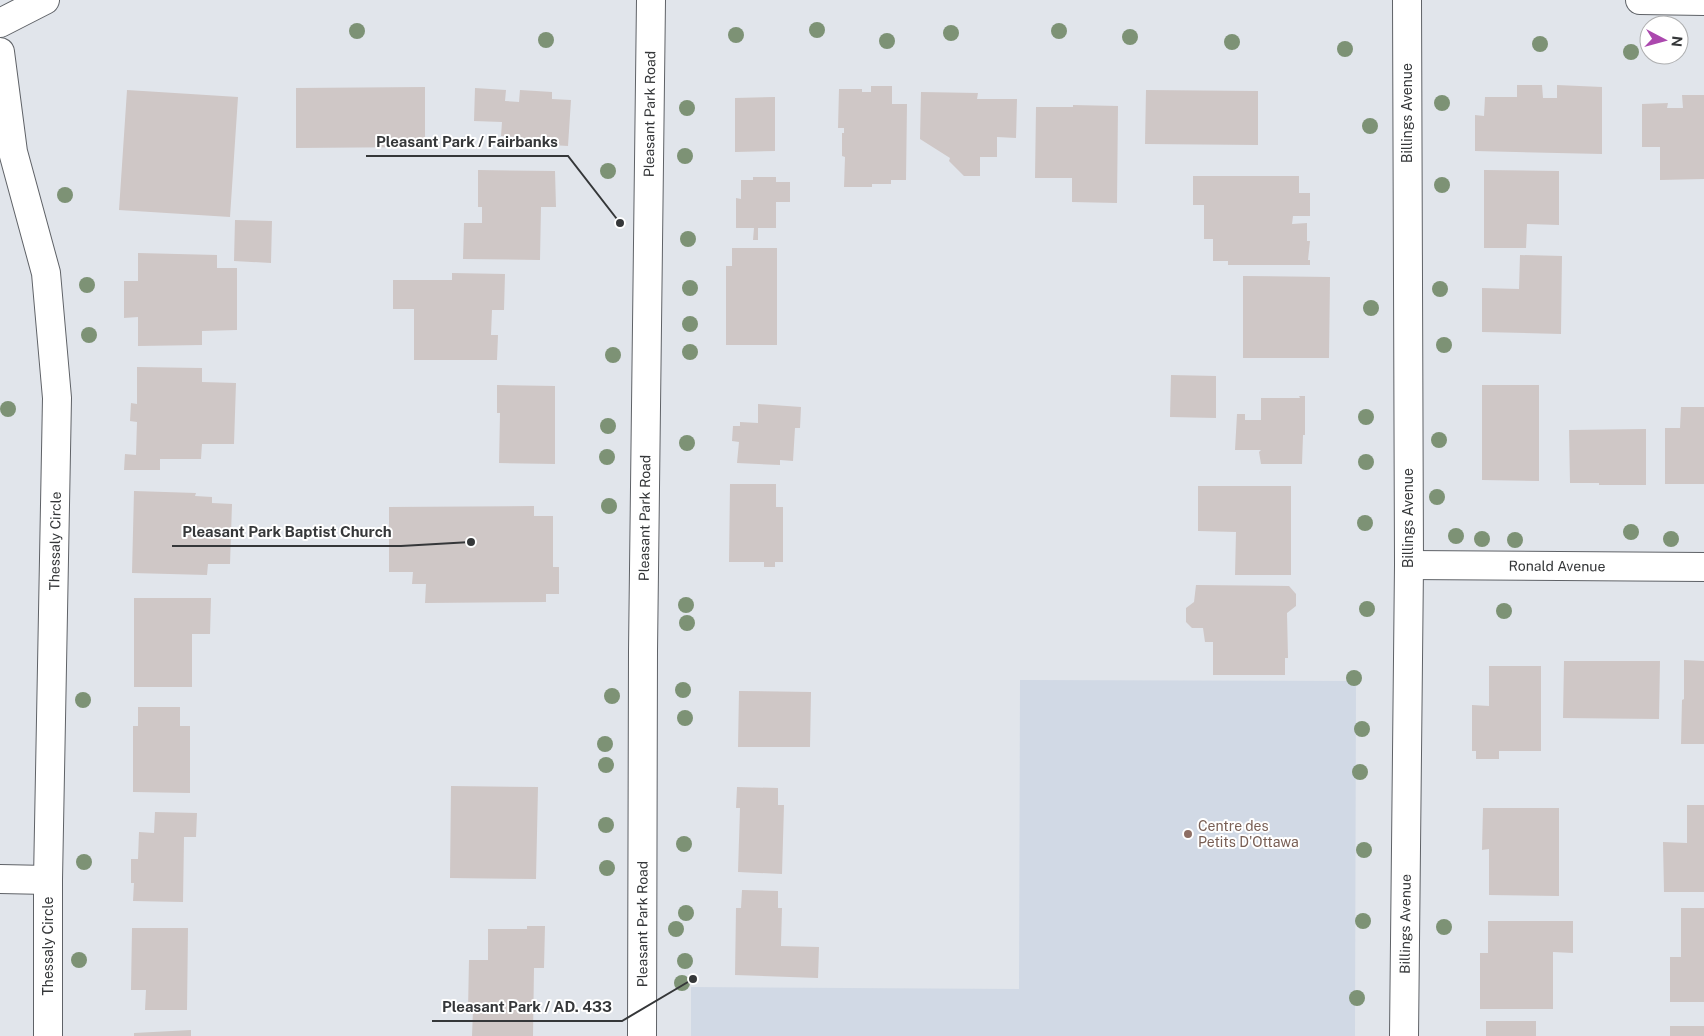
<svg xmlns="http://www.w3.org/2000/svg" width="1704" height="1036" font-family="'Public Sans',sans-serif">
  <rect width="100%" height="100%" fill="#e1e5eb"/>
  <!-- built -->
  <path fill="#d1d9e5" d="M1020,680L1356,681L1355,1036H691V987L1019,989Z"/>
  <!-- building -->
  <path fill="#cfc7c6" d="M1517,85H1542L1543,98H1557V85L1602,87V154L1475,151V115L1484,116L1485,97H1517Z
    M871,86H892V104H907L906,180H891V184H872V187H844L845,157L842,156V133H844V128H838L839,89H862V92H871Z
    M425,87V147L296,148V88Z
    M475,88L506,90L505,101L519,102L520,90L552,92V99L571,100L568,146L518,143V137L501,136L502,122L474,121Z
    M127,90L238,97L230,217L119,210Z
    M1146,90L1258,91V145L1145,144Z
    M921,92L978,93L977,99H1017L1016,138L997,137V157H980V176H964L949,161L950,158L920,139Z
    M1682,95H1704V179L1660,180V147H1642V104L1668,103L1667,108H1683Z
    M775,97V151L735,152V98Z
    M1073,105L1118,106L1117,203L1072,202V178H1035L1036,107H1073Z
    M478,170L555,171L556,207H541L540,260L463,259L464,223H482V207H478Z
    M1484,170L1559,171V225L1527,224L1526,248H1484Z
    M1193,176H1299V193H1310V216H1293L1292,224L1307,223V241H1310L1308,260H1310V265H1228V261H1213V239H1204V205H1193Z
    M753,177H776V182H790V202H776V228H758V240H753L754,228H736V198L741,199V180H753Z
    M235,220L272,221L271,263L234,261Z
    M732,248H777V345H726V266H732Z
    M138,253L217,255V268H237V330L202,331V345L138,346V317L124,318V281H138Z
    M1520,255L1562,256L1561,334L1482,332V288L1519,289Z
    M452,273L505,274L504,310H492L491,335H498L497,360H414V309H393V280H452Z
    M1243,276L1330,277L1329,358H1243Z
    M137,367L202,368V382L236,383L234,444H202L201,459H160V470H124L125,454L136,455L137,422L130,421L131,403L137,404Z
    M1171,375L1216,376V418L1170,417Z
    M497,385L555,386V464L499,463L500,413H497Z
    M1482,385H1539V481L1482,480Z
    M1299,396H1305V435H1303L1302,464H1261L1259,452L1261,450H1235L1237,414H1245V420H1261V398H1300Z
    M758,404L801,407L800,428H795L793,461L780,460V465L737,463L739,442L732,441L733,426H740V422L758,423Z
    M1681,407H1704V484H1665V428H1680Z
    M1646,429V485H1599V483H1570L1569,430Z
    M730,484H776V507H783V562H775V567H764V562H729Z
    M1198,486H1291V575H1235L1236,532L1198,531Z
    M134,491L196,493L195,496L212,497V503L232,504L230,564H208L207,575L132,573Z
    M534,506V516H553V567H559V594H546V602L425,603L426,584H412L413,572H389V507Z
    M1196,585L1289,586L1296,594V606L1287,613L1288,658H1285V675H1213V642H1205L1203,628H1192L1186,622V608L1194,602Z
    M134,598H211L210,634H192V687H134Z
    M1684,660L1704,661V744H1681L1682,700L1684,699Z
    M1564,661H1660L1659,719L1563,718Z
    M1489,666H1541V751H1499V759H1476V751H1472V705L1489,706Z
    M739,691L811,692L810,747H738Z
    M138,707H180V726H190V793L133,792V726H138Z
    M451,786L538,787L536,879L450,878Z
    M737,787L778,788V805H784L782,874L738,872L740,808H736Z
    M1687,805H1704V892H1664L1663,842L1687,843Z
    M1483,808H1559V896L1489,895V849L1482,850Z
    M155,812L197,813L196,837H184L183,902L133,901L134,883H131V859H138L139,832L154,833Z
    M742,890L778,891V908H782L781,946L819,947L818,978L735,975L736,908H741Z
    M1681,908H1704V1002H1670V957H1681Z
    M1488,921H1573V953L1553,952V1009H1480V953H1488Z
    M527,926H545L544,968H534L533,1036H472L473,1010H468L469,960H488V929H527Z
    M132,928H188L187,1010H145L146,990H131Z
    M1486,1021H1536V1036H1486Z
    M1670,1026H1704V1036H1670Z
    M191,1030V1036H134V1033Z"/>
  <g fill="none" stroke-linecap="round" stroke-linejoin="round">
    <!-- minor casing -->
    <g stroke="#5f6267" stroke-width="30">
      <g id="minor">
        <path d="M1640,0L1704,1"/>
        <path d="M0,23L45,0"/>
        <path d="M0,52L13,152L46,273L57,398L48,880V1036"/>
        <path id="s1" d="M1409,565L1704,567"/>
        <path d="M0,879L48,880"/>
        <path id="s2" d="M642,1036L643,651L651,0"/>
        <path id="s3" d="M1404,1036L1409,565L1407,0"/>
      </g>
    </g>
    <!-- minor -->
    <use href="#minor" stroke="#fff" stroke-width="28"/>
  </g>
  <!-- trees -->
  <g fill="#7d9275">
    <circle cx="817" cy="30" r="8"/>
    <circle cx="357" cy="31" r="8"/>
    <circle cx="1059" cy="31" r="8"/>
    <circle cx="951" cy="33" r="8"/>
    <circle cx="736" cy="35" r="8"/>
    <circle cx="1130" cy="37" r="8"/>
    <circle cx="546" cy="40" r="8"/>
    <circle cx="887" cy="41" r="8"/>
    <circle cx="1232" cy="42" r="8"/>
    <circle cx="1540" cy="44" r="8"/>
    <circle cx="1345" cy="49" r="8"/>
    <circle cx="1631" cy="52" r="8"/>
    <circle cx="1442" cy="103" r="8"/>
    <circle cx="687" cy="108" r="8"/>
    <circle cx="1370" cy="126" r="8"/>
    <circle cx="685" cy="156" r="8"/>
    <circle cx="608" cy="171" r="8"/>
    <circle cx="1442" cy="185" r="8"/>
    <circle cx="65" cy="195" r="8"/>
    <circle cx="688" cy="239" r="8"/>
    <circle cx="87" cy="285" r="8"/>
    <circle cx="690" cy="288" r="8"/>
    <circle cx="1440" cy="289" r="8"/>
    <circle cx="1371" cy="308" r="8"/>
    <circle cx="690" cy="324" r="8"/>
    <circle cx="89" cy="335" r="8"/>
    <circle cx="1444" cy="345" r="8"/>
    <circle cx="690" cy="352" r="8"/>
    <circle cx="613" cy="355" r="8"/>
    <circle cx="8" cy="409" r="8"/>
    <circle cx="1366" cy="417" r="8"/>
    <circle cx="608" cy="426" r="8"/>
    <circle cx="1439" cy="440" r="8"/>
    <circle cx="687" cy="443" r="8"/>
    <circle cx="607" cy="457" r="8"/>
    <circle cx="1366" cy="462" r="8"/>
    <circle cx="1437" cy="497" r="8"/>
    <circle cx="609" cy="506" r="8"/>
    <circle cx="1365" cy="523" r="8"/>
    <circle cx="1631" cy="532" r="8"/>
    <circle cx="1456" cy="536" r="8"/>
    <circle cx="1482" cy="539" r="8"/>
    <circle cx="1671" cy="539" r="8"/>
    <circle cx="1515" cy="540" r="8"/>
    <circle cx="686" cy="605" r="8"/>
    <circle cx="1367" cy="609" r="8"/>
    <circle cx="1504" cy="611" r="8"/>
    <circle cx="687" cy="623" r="8"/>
    <circle cx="1354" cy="678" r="8"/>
    <circle cx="683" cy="690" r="8"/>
    <circle cx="612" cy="696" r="8"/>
    <circle cx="83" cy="700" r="8"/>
    <circle cx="685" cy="718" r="8"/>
    <circle cx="1362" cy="729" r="8"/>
    <circle cx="605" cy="744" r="8"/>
    <circle cx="606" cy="765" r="8"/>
    <circle cx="1360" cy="772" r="8"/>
    <circle cx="606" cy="825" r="8"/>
    <circle cx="684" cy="844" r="8"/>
    <circle cx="1364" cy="850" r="8"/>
    <circle cx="84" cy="862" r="8"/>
    <circle cx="607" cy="868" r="8"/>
    <circle cx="686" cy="913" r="8"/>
    <circle cx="1363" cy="921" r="8"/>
    <circle cx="1444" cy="927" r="8"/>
    <circle cx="676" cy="929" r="8"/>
    <circle cx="79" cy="960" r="8"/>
    <circle cx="685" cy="961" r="8"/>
    <circle cx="682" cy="983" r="8"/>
    <circle cx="1357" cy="998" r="8"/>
  </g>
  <!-- markers -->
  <circle fill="#8d6e63" stroke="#fff" stroke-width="2" cx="1188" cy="834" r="5"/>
  <g text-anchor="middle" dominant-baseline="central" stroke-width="4" stroke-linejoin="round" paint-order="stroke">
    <!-- street labels -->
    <g font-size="14" fill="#353739" stroke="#fff">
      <text stroke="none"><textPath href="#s2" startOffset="922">Pleasant Park Road</textPath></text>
      <text transform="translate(1407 113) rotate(-90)">Billings Avenue</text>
      <text stroke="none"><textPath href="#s2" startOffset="518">Pleasant Park Road</textPath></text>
      <text transform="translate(1408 518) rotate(-90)">Billings Avenue</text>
      <text transform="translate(55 541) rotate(-89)">Thessaly Circle</text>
      <text stroke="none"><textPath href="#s1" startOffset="148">Ronald Avenue</textPath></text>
      <text stroke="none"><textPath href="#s2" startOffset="112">Pleasant Park Road</textPath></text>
      <text stroke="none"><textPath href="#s3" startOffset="112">Billings Avenue</textPath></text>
      <text transform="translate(48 946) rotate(-90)">Thessaly Circle</text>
    </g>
    <!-- education labels -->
    <g font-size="14" fill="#785e54" stroke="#fff" text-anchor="start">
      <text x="1198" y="826">Centre des<tspan x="1198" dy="16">Petits D'Ottawa</tspan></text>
    </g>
  </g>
  <!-- callouts -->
  <path fill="none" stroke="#353739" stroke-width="2" d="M620 223L568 156H366M471 542L401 546H172M693 979L622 1021H432"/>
  <g fill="#353739" stroke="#fff" stroke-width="2">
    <circle cx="620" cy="223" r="5"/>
    <circle cx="471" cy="542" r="5"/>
    <circle cx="693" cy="979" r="5"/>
  </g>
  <g font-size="15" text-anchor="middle" font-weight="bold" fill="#353739" stroke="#fff" stroke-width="4" stroke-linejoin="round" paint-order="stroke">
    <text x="467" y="147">Pleasant Park / Fairbanks</text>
    <text x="287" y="537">Pleasant Park Baptist Church</text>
    <text x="527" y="1012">Pleasant Park / AD. 433</text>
  </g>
  <!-- north arrow -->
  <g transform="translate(1664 40) rotate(96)"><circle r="24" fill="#ffffff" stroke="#aeafb0"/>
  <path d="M0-4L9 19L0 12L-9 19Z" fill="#ab48ae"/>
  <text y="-8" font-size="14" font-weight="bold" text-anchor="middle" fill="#353739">N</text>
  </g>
</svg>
